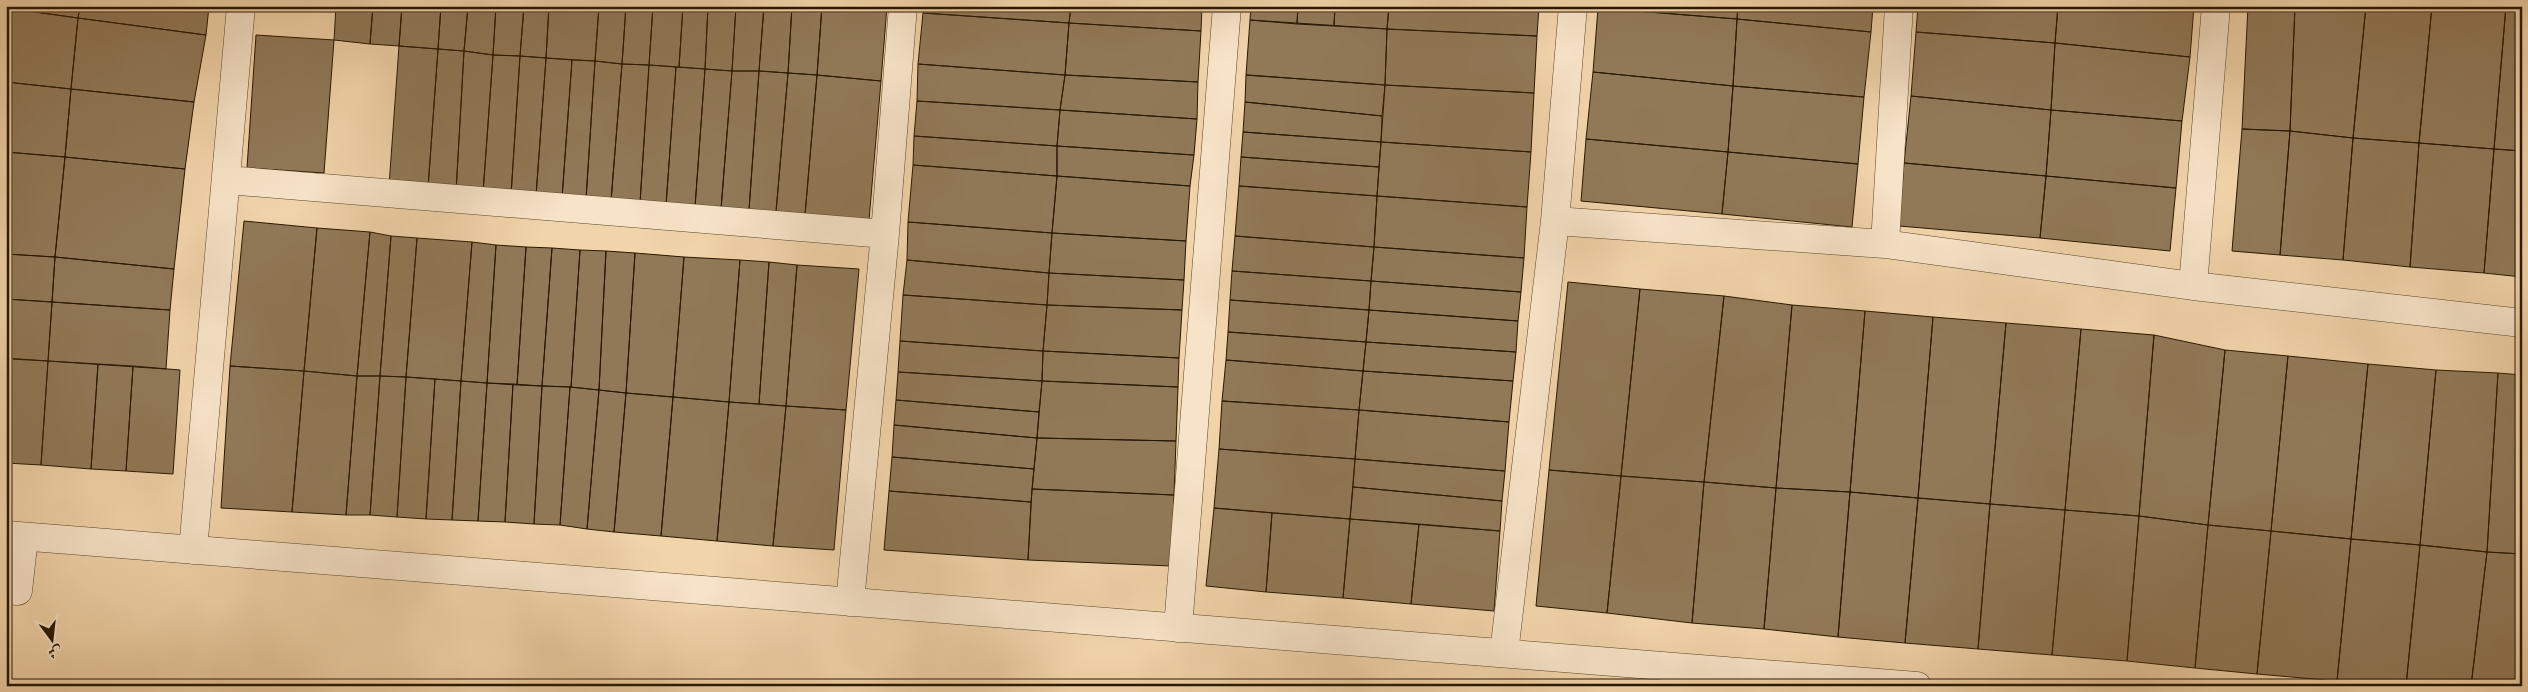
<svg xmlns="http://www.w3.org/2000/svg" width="2528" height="692" font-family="'Libre Caslon Text',Amiri,serif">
  <rect width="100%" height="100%" fill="#f2d4aa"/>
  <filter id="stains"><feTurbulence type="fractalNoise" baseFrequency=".004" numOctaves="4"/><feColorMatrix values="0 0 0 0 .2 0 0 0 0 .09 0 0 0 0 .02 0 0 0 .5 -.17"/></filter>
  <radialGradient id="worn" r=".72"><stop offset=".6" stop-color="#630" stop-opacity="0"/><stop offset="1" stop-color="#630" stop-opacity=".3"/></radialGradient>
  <!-- building -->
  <path fill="#917958" stroke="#281700" d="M6,6H80L78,18L6,8Z
    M80,6H209L206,35L78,18Z
    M336,6H373L370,44L334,40Z
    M373,6H402L399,46L370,44Z
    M402,6H441L438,49L399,46Z
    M441,6H468L464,51L438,49Z
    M468,6H496L493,55L464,51Z
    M496,6H524L520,56L493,55Z
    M524,6H549L546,58L520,56Z
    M549,6H599L595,61L546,58Z
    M599,6H626L622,64L595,61Z
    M626,6H653L649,65L622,64Z
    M653,6H683L679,67L649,65Z
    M683,6H708L705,69L679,67Z
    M708,6H736L732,71L705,69Z
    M736,6H764L759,71H732Z
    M764,6H792L788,73L759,71Z
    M792,6H822L817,75L788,73Z
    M822,6H887L881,81L817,75Z
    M924,6H1071L1069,23L923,13Z
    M1071,6H1202L1201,31L1069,23Z
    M1251,6H1298L1297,24L1250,20Z
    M1298,6H1335L1334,26L1297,24Z
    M1335,6H1389L1387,29L1334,26Z
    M1389,6H1539L1537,36L1387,29Z
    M1598,6H1738L1737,19L1598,8Z
    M1738,6H1873L1871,32L1737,19Z
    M1918,6H2058L2055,43L1916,32Z
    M2058,6H2194L2190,57L2055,43Z
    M2248,6H2295L2290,131L2242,129Z
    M2295,6H2366L2353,138L2290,131Z
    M2366,6H2432L2419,143L2353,138Z
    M2432,6H2506L2494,149L2419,143Z
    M2506,6H2522V151L2494,149Z
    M6,8L78,18L71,89L6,82Z
    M1598,8L1737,19L1733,86L1593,72Z
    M923,13L1069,23L1065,75L918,64Z
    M78,18L206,35L194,102L71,89Z
    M1737,19L1871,32L1864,97L1733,86Z
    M1250,20L1387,29L1385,85L1246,75Z
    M1069,23L1201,31L1198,82L1065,75Z
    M1387,29L1537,36L1534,93L1385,85Z
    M1916,32L2055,43L2051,110L1911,96Z
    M256,35L334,40L324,173L247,168Z
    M2055,43L2190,57L2182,121L2051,110Z
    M399,46L438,49L428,188L389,186Z
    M438,49L464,51L456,192L428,188Z
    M464,51L493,55L483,193L456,192Z
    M493,55L520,56L511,195L483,193Z
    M520,56L546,58L536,196L511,195Z
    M546,58L572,60L562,198L536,196Z
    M572,60L595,61L586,199L562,198Z
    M595,61L622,64L611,201L586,199Z
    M622,64L649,65L640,203L611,201Z
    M918,64L1065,75L1060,110L917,101Z
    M649,65L676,67L666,205L640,203Z
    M676,67L705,69L695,207L666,205Z
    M705,69L732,71L721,209L695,207Z
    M732,71H759L749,210L721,209Z
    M759,71L788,73L776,212L749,210Z
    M1593,72L1733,86L1728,152L1586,139Z
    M788,73L817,75L805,215L776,212Z
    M817,75L881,81L869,220L805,215Z
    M1065,75L1198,82L1197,119L1060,110Z
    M1246,75L1385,85L1382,116L1245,102Z
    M6,82L71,89L65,157L6,152Z
    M1385,85L1534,93L1531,152L1381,142Z
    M1733,86L1864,97L1858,164L1728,152Z
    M71,89L194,102L185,169L65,157Z
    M1911,96L2051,110L2046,176L1904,163Z
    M917,101L1060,110L1057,146L914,136Z
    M1245,102L1382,116L1381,142L1243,132Z
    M1060,110L1197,119L1194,155L1057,146Z
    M2051,110L2182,121L2176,188L2046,176Z
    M2242,129L2290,131L2280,255L2232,251Z
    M2290,131L2353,138L2343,260L2280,255Z
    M1243,132L1381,142L1379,167L1241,157Z
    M914,136L1057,146V176L913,165Z
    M2353,138L2419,143L2410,267L2343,260Z
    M1586,139L1728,152L1722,214L1581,201Z
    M1381,142L1531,152L1527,207L1377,196Z
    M2419,143L2494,149L2484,273L2410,267Z
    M1057,146L1194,155L1190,186L1057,176Z
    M2494,149L2522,151V277L2484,273Z
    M6,152L65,157L55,257L6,254Z
    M1728,152L1858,164L1852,227L1722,214Z
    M65,157L185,169L174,269L55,257Z
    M1241,157L1379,167L1377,196L1239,186Z
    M1904,163L2046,176L2040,238L1899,226Z
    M913,165L1057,176L1052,233L908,222Z
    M1057,176L1190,186L1186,241L1052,233Z
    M2046,176L2176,188L2170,251L2040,238Z
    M1239,186L1377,196L1374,247L1235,236Z
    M1377,196L1527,207L1524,258L1374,247Z
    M244,221L317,228L304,371L230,366Z
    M908,222L1052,233L1049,273L907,260Z
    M317,228L370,232L357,376L304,371Z
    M370,232L391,236L380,376H357Z
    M1052,233L1186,241L1184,280L1049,273Z
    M391,236L417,238L406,377L380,376Z
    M1235,236L1374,247L1371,281L1232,271Z
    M417,238L472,242L461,381L406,377Z
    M472,242L496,245L487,383L461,381Z
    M496,245L526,247L517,385L487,383Z
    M526,247L552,248L542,386L517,385Z
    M1374,247L1524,258L1521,292L1371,281Z
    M552,248L580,250L571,387L542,386Z
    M580,250L606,251L599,390L571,387Z
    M606,251L635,253L626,393L599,390Z
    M635,253L684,257L673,397L626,393Z
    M6,254L55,257L52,302L6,299Z
    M55,257L174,269L170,310L52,302Z
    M684,257L740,260L729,402L673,397Z
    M740,260L769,262L759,404L729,402Z
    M907,260L1049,273L1047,305L903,295Z
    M769,262L797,265L786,406L759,404Z
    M797,265L859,269L846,410L786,406Z
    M1232,271L1371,281L1369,310L1230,300Z
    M1049,273L1184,280L1182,310L1047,305Z
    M1371,281L1521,292L1518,321L1369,310Z
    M1568,282L1640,289L1621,476L1549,470Z
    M1640,289L1724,296L1704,482L1621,476Z
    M903,295L1047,305L1043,351L900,341Z
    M1724,296L1792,305L1776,488L1704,482Z
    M6,299L52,302L48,361L6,358Z
    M1230,300L1369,310L1366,342L1228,332Z
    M52,302L170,310L166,369L48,361Z
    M1047,305L1182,310L1179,358L1043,351Z
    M1792,305L1865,311L1850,492L1776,488Z
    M1369,310L1518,321L1516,352L1366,342Z
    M1865,311L1933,317L1918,498L1850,492Z
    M1933,317L2006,323L1990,504L1918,498Z
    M2006,323L2081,329L2065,510L1990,504Z
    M2081,329L2154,335L2139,516L2065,510Z
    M1228,332L1366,342L1363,371L1226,360Z
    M2154,335L2225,350L2208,525L2139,516Z
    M900,341L1043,351L1042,381L898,372Z
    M1366,342L1516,352L1513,381L1363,371Z
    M2225,350L2288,356L2271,531L2208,525Z
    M1043,351L1179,358L1178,387L1042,381Z
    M2288,356L2368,364L2351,539L2271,531Z
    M6,358L10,359L6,414Z
    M10,359L48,361L41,465L6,463V414Z
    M1226,360L1363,371L1359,410L1222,401Z
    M48,361L98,364L91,469L41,465Z
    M98,364L133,366L126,471L91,469Z
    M2368,364L2436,370L2420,545L2351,539Z
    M133,366L180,370L173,474L126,471Z
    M230,366L304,371L292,512L221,508Z
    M2436,370L2498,373L2487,552L2420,545Z
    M304,371L357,376L346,515L292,512Z
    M1363,371L1513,381L1509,422L1359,410Z
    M898,372L1042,381L1039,412L896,400Z
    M2498,373L2522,375V554L2487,552Z
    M357,376H380L370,515H346Z
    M380,376L406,377L397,517L370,515Z
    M406,377L435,379L426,519L397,517Z
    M435,379L461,381L452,520L426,519Z
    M461,381L487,383L478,521L452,520Z
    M1042,381L1178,387L1176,441L1037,438Z
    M487,383L513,384L505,522L478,521Z
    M513,384L542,386L534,524L505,522Z
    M542,386L570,387L560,525L534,524Z
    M570,387L599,390L587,529L560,525Z
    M599,390L626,393L614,532L587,529Z
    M626,393L673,397L661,536L614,532Z
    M673,397L729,402L717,541L661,536Z
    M896,400L1039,412L1037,438L894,425Z
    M1222,401L1359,410L1355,459L1219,449Z
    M729,402L786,406L773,546L717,541Z
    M786,406L846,410L834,550L773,546Z
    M1359,410L1509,422L1505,471L1355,459Z
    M894,425L1037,438L1034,469L892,457Z
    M1037,438L1176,441L1174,495L1032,489Z
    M1219,449L1355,459L1350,519L1214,508Z
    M892,457L1034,469L1031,502L889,491Z
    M1355,459L1505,471L1502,501L1353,487Z
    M1549,470L1621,476L1607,613L1536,606Z
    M1621,476L1704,482L1692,623L1607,613Z
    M1704,482L1776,488L1764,629L1692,623Z
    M1353,487L1502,501L1500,531L1350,519Z
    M1776,488L1850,492L1838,637L1764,629Z
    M1032,489L1174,495L1171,566L1028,560Z
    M889,491L1031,502L1028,560L884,550Z
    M1850,492L1918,498L1905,643L1838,637Z
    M1918,498L1990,504L1978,649L1905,643Z
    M1990,504L2065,510L2052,655L1978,649Z
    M1214,508L1272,513L1266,592L1206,586Z
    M2065,510L2139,516L2127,661L2052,655Z
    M1272,513L1350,519L1343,598L1266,592Z
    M2139,516L2208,525L2195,668L2127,661Z
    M1350,519L1419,524L1411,604L1343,598Z
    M1419,524L1500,531L1494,611L1411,604Z
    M2208,525L2271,531L2257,674L2195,668Z
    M2271,531L2351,539L2337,681L2257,674Z
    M2351,539L2420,545L2406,686L2337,681Z
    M2420,545L2487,552L2471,686H2406Z
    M2487,552L2522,554V686H2471Z"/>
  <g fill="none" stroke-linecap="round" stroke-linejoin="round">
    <!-- minor casing -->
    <g stroke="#5a462a" stroke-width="29">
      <path id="minor" d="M227,180L885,234
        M1555,221L1885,244L2193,286L2522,323
        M1885,244L1899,6
        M2193,286L2216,6
        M6,535L1917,686
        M193,550L241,6
        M6,590L18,591L24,537
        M850,602L885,234L903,6
        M1178,628L1227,6
        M1504,653L1555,221L1573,6"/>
    </g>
    <!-- minor -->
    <use href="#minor" stroke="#f7e3c8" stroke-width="28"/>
  </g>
  <!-- margin -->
  <rect width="2528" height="692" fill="none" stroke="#f2d4aa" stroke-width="25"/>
  <rect x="8" y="8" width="2513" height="677" fill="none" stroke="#281700" stroke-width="2.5"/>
  <rect x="12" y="12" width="2503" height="667" fill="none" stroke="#281700"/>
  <!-- north arrow -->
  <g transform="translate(52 640) rotate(165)" stroke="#f7e3c8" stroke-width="4" paint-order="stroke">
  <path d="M0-4L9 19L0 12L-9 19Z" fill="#281700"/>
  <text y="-8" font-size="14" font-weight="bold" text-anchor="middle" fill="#281700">ش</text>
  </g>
  <rect width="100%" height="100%" filter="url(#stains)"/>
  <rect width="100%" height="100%" fill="url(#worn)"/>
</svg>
